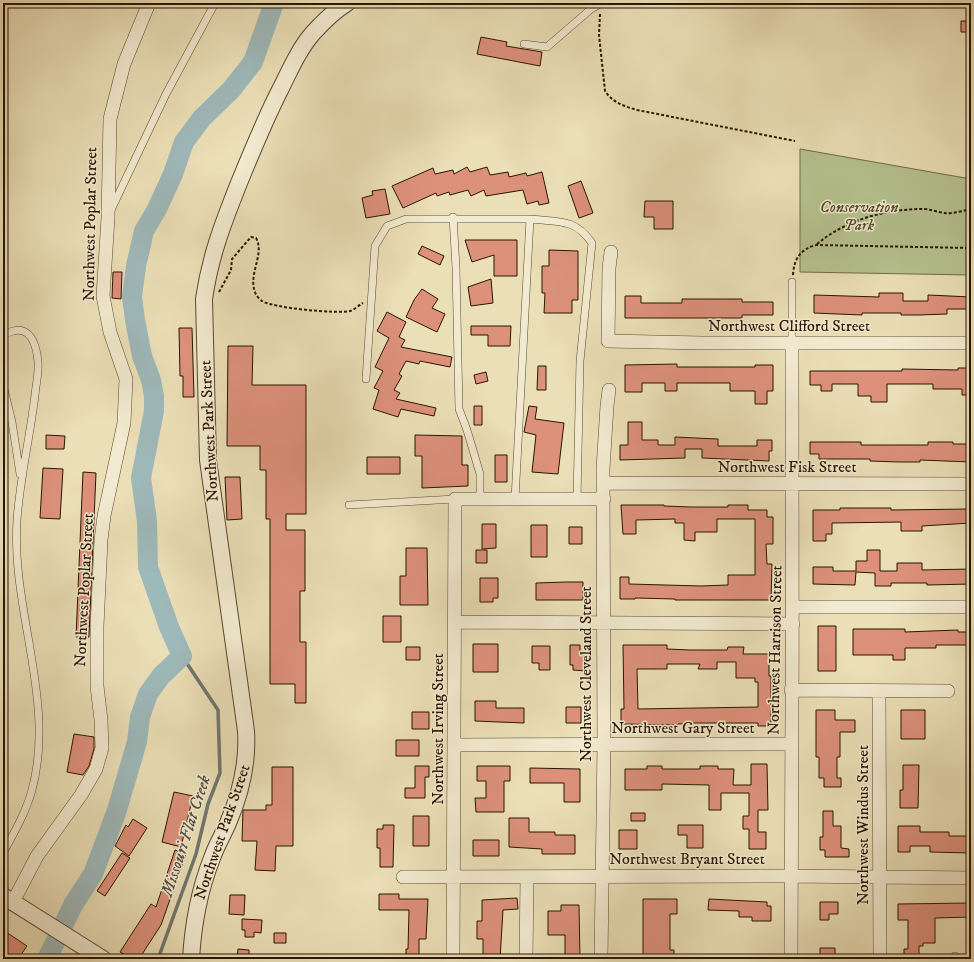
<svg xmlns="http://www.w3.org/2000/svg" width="974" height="962" font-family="'IM FELL DW Pica',serif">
  <rect width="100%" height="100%" fill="#ebdfb7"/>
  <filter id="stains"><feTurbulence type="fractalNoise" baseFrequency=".005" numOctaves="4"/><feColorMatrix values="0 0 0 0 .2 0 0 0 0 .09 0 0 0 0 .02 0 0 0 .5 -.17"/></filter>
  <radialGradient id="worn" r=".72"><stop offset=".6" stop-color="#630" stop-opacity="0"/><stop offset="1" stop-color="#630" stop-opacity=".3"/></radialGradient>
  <!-- green -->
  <path fill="#b5c290" stroke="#6f6c48" d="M800,149L971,179V275L800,272Z"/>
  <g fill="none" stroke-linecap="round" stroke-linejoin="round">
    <!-- stream -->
    <path stroke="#6f7770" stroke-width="3.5" d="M158,959L196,854L208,804L220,773L218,710L182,656"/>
    <!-- river -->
    <path stroke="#9eb9ba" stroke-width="20" d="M47,959L73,905L93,874L116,813L137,742L140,717L148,694L161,676L182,656L169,627L148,567L147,521L141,478L154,411V396L151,380L142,356L135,320L132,297L136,266L144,231L157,209L173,174L184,142L202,118L231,90L253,62L274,3"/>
  </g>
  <!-- building -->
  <path fill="#dd917b" stroke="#291501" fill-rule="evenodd" d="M961,21H971V32H961Z
    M481,37L507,42L506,46L542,52L540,66L477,54Z
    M467,167L470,172L487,167L490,175L508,172L509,177L526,173L527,176L542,172L549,203L539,205L538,201L527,204L523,190L486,196L484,190L471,196L468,190L450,195L449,192L437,196L436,193L403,208L392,186L433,168L435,174L453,170L454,174Z
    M581,181L593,213L579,218L568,186Z
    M385,189L390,214L366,218L362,198L373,195L372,191Z
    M645,201H673V229H654V217H644Z
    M465,240H517V276H494V255L472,262Z
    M422,246L444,256L440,265L418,254Z
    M549,250L578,251V300H572V313H544L545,293H542V266H549Z
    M113,272H122L121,299L112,298Z
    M491,279L493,303L471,306L468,287Z
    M422,289L438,299L432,308L445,314L437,332L406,317L414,300Z
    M879,293H903V301H928V295L971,297V309H947V314L919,315H901V313H862V315L814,313V295L879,297Z
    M625,296H641V303H682V299H742V302H773V315H742V318H625Z
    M387,312L406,322L399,337L405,340L401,347L452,357L450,367L420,361L419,364L406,361L399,374L402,376L394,390L400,393L396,399L436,408L434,416L401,409L398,417L373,409L379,390L374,388L383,371L375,367L389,338L377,331Z
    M471,326H511L510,346H488V335H471Z
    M179,328H192L194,397H183V376H180Z
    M228,346H253L252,385H306V514H286V530H305V591H300V642H306V703H295V684H270V519H266V470H260V446H227Z
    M677,364V367H755V365H773V391H767V404H755V391H730V383H677V391H665V383H642V392H625V365Z
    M538,366H546V390H537Z
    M958,368H971V395H962V389H933V384H887V402H871V396H858V384H832V391H821V385H810V371H902V369L958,370Z
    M486,372L488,381L476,384L474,375Z
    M474,406H482V425H474Z
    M529,406L537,407L535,419L564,423L558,474L532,472L536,435L524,432Z
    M628,422H642V440H658V445H675V437L718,439V446H757V440H772V451H769V461L702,458V449H685V458L620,460V445H628Z
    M46,435L65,436L64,449H46Z
    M415,435L462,436V465H468V486L422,488V456H415Z
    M810,442H861V445H928V442H953V444H971V462L920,460V462H899L870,461V459H819V454H810Z
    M495,455H507V482H495Z
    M367,457H400V474H367Z
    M43,468L63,469L60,519L40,518Z
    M83,472L96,473L89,637H76Z
    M225,477H240L242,519L227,520Z
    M621,505H664V506L691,507H728V505H748V510H767V517H773V544H766L767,564H772L771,600H675V599L635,598V599H620V577H629V584L701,586L728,585V575H755V519H717V532H695V541L684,540V523H675V519L636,520V534H623Z
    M840,508H891V510L971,509V523L922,526V531H901V522L832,523V534H826V541H813V510H840Z
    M482,524H496V548L482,549Z
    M531,525H547V557H531Z
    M569,527H582V544H569Z
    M406,548H427L428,605H400V576H406Z
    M476,550H487V563H476Z
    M867,550H880V571H897V563H922V570L971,569V584L927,585V583H891V586H875V573L856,572L855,585L813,584V567H833V571H856V561H867Z
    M480,578H498V598H493V602H480Z
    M566,582H583V600H536V583Z
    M383,616H401V642H383Z
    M818,626H836V671H818Z
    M853,629H905V632L958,630V632H971V645H936V648H905V660H893V655H853Z
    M473,644H498V672H473Z
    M570,645H580V652H586V671L573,670V665H570Z
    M623,645H667V649L690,650H727L728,647H744L743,654H769V676H771V726H758V723H692L678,724V725L621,724V709H624ZM717,662H736V678H755V682H758V707L638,709L637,669H667V664H700L698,669H717Z
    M532,646H550V670H539V663H532Z
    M406,647H420V660H406Z
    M475,701H496V708H524V723L475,721Z
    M566,707H581V723H566Z
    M816,710H835V720H855V732H840V757H837V778H841V787H824V778H819V757H816Z
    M901,710H925V739H901Z
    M412,712H429V729H412Z
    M74,734L94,737V749L89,766L83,775L67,772Z
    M396,740H419V756H396Z
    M751,764H767L768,810H758V832H766V849H749V829H743V816H749V793H721V810H709V785L662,784V790H625V769H647V766H662V769H700V766H718V769H734L733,785H751Z
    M903,765H919L918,808H900V790H903Z
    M415,766H429V777H425V798H405V788H415Z
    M477,766H510V781H504V812H476L475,798H486V781H477Z
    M272,767H293V846H276L275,871L255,870L257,841H242L243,810H266V805H272Z
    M530,768L580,769V802H564V783H530Z
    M174,792L193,796L181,847L162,842Z
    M823,811H833V826H841V848L849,849V857H825V850H820V837H823Z
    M631,813H645V821H631Z
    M413,816H429V846H413Z
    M509,818H529V832H555V835H575V854H542V849L509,847Z
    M133,819L147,828L129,856L115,846L126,825L128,827Z
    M383,825H394L393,867H380V848H377V829H383Z
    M678,825H703V848H687V835H678Z
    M898,826H920V832H949V836H971V853L930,852V846H910V852H898Z
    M619,830H637V849H619Z
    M473,840H499V856H473Z
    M175,850L186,854L161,925L139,959H132L120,952L151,904L156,907Z
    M122,853L130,858L105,896L97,891Z
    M379,894H399V899H428L426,939H419V959H406V949H408L409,910H379Z
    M230,895H245L244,915L229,914Z
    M517,898L518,909L503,910L500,959H483V939H477V921H482V900Z
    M643,899H677V914H670V950H674V959H643Z
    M709,899L767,902V906H771V921H752V917H739V911L708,910Z
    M820,902H838V914H829V920H820Z
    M971,903V917L935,918V943H923V946H919V959H904V949H908V920H898V904Z
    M561,905H579L580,959H565V935H548V911H561Z
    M242,919L262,920L261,933L254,932V937H245V930H242Z
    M3,930L27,946L18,959H3Z
    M274,933H286V943H274Z
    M820,948H835V959H820Z
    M238,949L249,950V959H237Z"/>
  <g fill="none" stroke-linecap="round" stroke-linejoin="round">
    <!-- service casing -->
    <g stroke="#5a482e" stroke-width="8">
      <path id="service" d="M524,44L547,47L591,9L602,3
        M111,210L166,94L215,3
        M453,217L456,267L459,409L467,430L480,474V499
        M530,219C558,222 575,218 592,243L580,361L577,499
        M792,282V342
        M3,336C7,332 17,329 23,331C34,335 37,351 38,362C39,372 36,384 35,395C30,437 20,478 17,520C11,610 56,701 32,790C26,812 14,833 3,853
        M366,379L375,246L387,226L406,219H530L515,499
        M3,385L12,422L20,474
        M349,505L455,499
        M955,956V959"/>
    </g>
    <!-- minor casing -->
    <g stroke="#5a482e" stroke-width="14">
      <path id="minor" d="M611,252L609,268L608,341L702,343H971
        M604,483L971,484
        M793,607H971
        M455,622L793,624
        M791,690L948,691
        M879,691L880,959
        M455,745L791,744
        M403,877L791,876L971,878
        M13,902L37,856L81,795L96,769L102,748L101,720L97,686V626L101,540L104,516L124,423L126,379L110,332L103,296L108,218L110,119L124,64L149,3
        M453,959L455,499H604
        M526,959L527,877
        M601,959L604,746L603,469L607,406L609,390
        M791,959C792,753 793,548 792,342"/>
    </g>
    <!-- tertiary casing -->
    <g stroke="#5a482e" stroke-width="18">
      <path id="tertiary" d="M3,896L103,959
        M191,959C193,924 199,891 212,858C216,846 223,835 228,823C241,793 248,763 246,731L208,460L204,299C210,257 223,223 239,183C252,151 265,119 281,88C290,70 299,49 313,33C323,22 334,11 347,3"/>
    </g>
    <!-- path -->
    <path stroke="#291501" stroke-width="2" stroke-dasharray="3 2" stroke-linecap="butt" d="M600,14L599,35L605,91C613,103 624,106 637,110L795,141
      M817,244C846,220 885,209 923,209C930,209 937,212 944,213C952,214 963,211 971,209
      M793,275C794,258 801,249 816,245L971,248
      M219,292L231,270L232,259L251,237L256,238C265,254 248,274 255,292C255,294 260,300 262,301C273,308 337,314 350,311C354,310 359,305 363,303"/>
    <!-- service -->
    <use href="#service" stroke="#f2ead0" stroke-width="7"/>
    <!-- minor -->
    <use href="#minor" stroke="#f2ead0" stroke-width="13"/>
    <!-- tertiary -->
    <use href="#tertiary" stroke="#f2ead0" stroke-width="16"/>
  </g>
  <g text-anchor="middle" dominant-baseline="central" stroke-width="3" stroke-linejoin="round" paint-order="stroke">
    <!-- park labels -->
    <g font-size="16" font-style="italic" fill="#53492c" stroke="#f2ead0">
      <text x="859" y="207">Conservation<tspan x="859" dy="18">Park</tspan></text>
    </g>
    <!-- street labels -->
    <g font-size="16" fill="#291501" stroke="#f2ead0">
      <text transform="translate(90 224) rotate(-89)">Northwest Poplar Street</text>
      <text x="789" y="326">Northwest Clifford Street</text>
      <text transform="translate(209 431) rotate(-93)">Northwest Park Street</text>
      <text x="787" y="467">Northwest Fisk Street</text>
      <text transform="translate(84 590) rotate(-87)">Northwest Poplar Street</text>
      <text transform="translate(775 650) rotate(-89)">Northwest Harrison Street</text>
      <text transform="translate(586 674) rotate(-90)">Northwest Cleveland Street</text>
      <text x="683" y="728">Northwest Gary Street</text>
      <text transform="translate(438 729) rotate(-90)">Northwest Irving Street</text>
      <text transform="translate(863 825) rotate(-90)">Northwest Windus Street</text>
      <text transform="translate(222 832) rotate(-71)">Northwest Park Street</text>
      <text x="687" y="859">Northwest Bryant Street</text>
    </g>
    <!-- water labels -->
    <g font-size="17" font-style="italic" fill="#524e42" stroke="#f2ead0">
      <text transform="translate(186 836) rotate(-72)">Missouri Flat Creek</text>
    </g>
  </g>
  <!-- margin -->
  <rect width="974" height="962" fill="none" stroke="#ebdfb7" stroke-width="16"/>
  <rect x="4" y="4" width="966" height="954" fill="none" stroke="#291501" stroke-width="2"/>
  <rect x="8" y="8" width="958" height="946" fill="none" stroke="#291501"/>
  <rect width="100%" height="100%" filter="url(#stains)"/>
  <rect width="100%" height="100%" fill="url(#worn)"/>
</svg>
